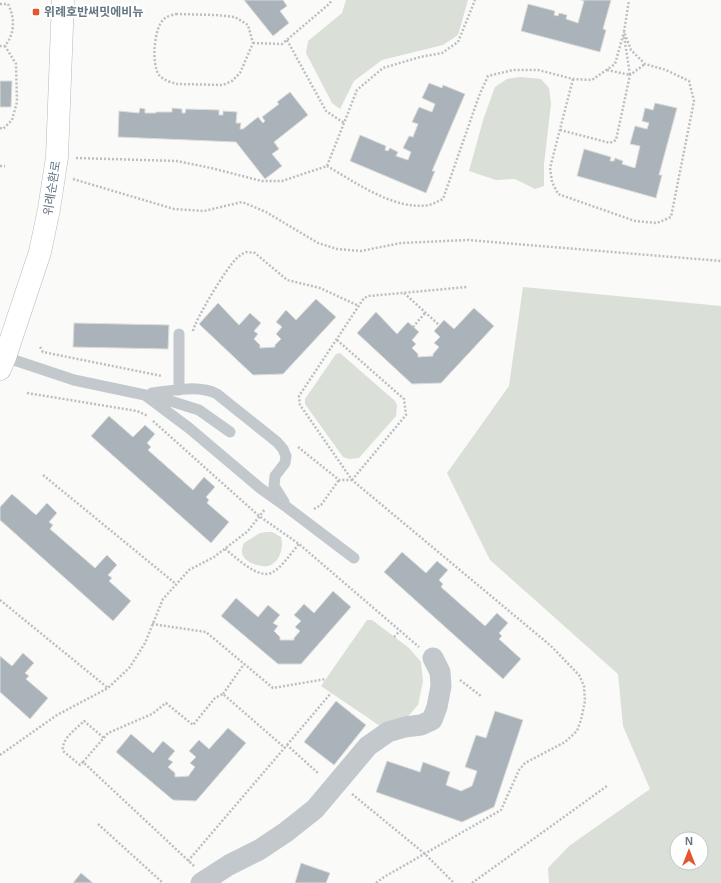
<svg xmlns="http://www.w3.org/2000/svg" width="721" height="883" font-family="Arial,'Noto Sans KR',sans-serif">
  <rect width="100%" height="100%" fill="#fafaf8"/>
  <!-- green -->
  <path fill="#dadfd7" fill-rule="evenodd" d="M346,0H468L458,35L443,45L382,60L354,81L340,109L332,103L306,53L308,41L342,13Z
    M520,77L541,79L549,88L551,104L544,164V186L535,189L515,179L496,180L469,171L484,117L495,87L507,79Z
    M523,287L721,306V883H549L548,868L569,846L650,789L623,726L618,674L490,560L447,473L509,386ZM677,839H701V863H677Z
    M340,353L395,401L397,405L396,416L359,458L349,459L343,457L305,404V399L336,354Z
    M267,532H272L281,537C284,547 280,560 271,565C263,569 247,563 243,556C241,551 242,547 244,543L260,533Z
    M367,620H372L409,648L421,662L423,681L418,705L402,723L383,728L321,686Z"/>
  <!-- building -->
  <path fill="#aab3b9" stroke="#dcdcda" d="M244,0H283L287,6L280,11L289,23L273,36Z
    M581,0H611L603,29L606,30L600,52L521,31L528,4L555,11L554,15L558,16L559,13L567,15L566,19L578,23L584,1Z
    M0,81H12L11,107H0Z
    M429,83L442,88L443,85L465,94L432,171H435L426,193L350,161L360,135L386,146L385,150L388,151L390,148L398,152L396,156L408,160L411,152L403,148L409,136L413,137L418,124L412,122L419,107L432,112L435,104L422,98Z
    M290,92L308,115L274,142L279,149L272,154L282,166L265,179L236,142L118,137L119,111L139,113L140,108L145,109V113H156V112H172V108L182,109V113H185L186,109L219,110V115H223V111L237,112L236,123H241L240,129H243L258,117L263,123L265,121L262,117L279,104L277,102Z
    M655,103L677,108L659,175H662L656,198L577,176L584,149L611,157L610,161H614L615,158L623,161L622,164L635,168L640,146L630,144L635,126L647,129L649,123L642,121L645,108L653,110Z
    M316,299L336,317L283,374L253,375L199,324L218,303L239,325L250,313L261,323L254,331L258,334L254,339L260,345V348L275,347V345L281,339L276,334L282,327L276,322L286,310L296,320Z
    M474,308L494,326L441,383L412,384L357,333L376,312L397,334L408,322L419,332L412,340L416,344L412,348L418,354V357L433,356V354L439,347L434,343L440,337L434,331L444,320L454,329Z
    M74,323L169,325L168,349L73,347Z
    M109,416L133,437L145,425L155,434L147,443L151,447L148,450L193,490L204,477L215,487L206,497L209,500L207,503L229,522L211,543L91,436Z
    M12,494L36,515L47,503L57,513L49,522L53,525L50,529L95,568L107,555L117,565L108,575L112,578L109,581L131,601L113,621L0,520V507Z
    M402,552L426,573L437,561L448,570L439,580L443,584L441,587L485,626L497,613L508,623L499,633L502,636L499,639L521,659L503,679L384,572Z
    M333,591L351,607L301,664H278L221,616L236,598L258,617L268,605L280,615L273,623L278,626L274,631L280,637V640H294V638L300,631L295,627L301,621L294,615L304,604L314,613Z
    M23,653L34,663L25,673L29,676L26,679L48,698L30,719L0,692V656L12,666Z
    M336,701L366,725L334,765L304,742Z
    M495,711L523,720L494,807L462,822L376,792L387,761L420,772L423,762L450,772L446,785L461,791L472,786L477,771L465,767L476,735L486,738Z
    M228,728L246,743L196,801L173,800L116,752L131,734L153,753L163,741L175,751L168,759L173,762L168,767L175,773V777L189,776V775L195,767L190,763L196,757L189,751L199,740L209,749Z
    M301,863L330,873L326,883H295Z
    M81,873L93,883H73Z"/>
  <g fill="none" stroke-linecap="round" stroke-linejoin="round">
    <!-- secondary casing -->
    <g stroke="#b3babf" stroke-width="23">
      <path id="secondary" d="M0,369L5,357L40,252L49,209L57,157L63,0"/>
    </g>
    <!-- path -->
    <path stroke="#bbbfc2" stroke-width="2.5" stroke-dasharray="2 2" stroke-linecap="butt" d="M0,4H8C15,18 15,33 5,46H0
      M176,14L216,15L235,17L248,25L253,43L240,73L232,81L223,85L178,84C172,83 163,80 159,75C151,64 154,27 164,19C167,16 173,15 176,14Z
      M287,40L326,111L344,123
      M253,43L282,44L329,4L332,0
      M607,70L630,75L624,36
      M573,79L550,168L552,182L558,194L635,221L657,223L671,217L694,101L689,81L666,70L645,64L631,50L624,32L629,0
      M0,128L3,129L12,120L17,102L16,64L5,46
      M560,130L610,143L616,140L630,75L645,64
      M76,158L177,161L211,168L262,181H282L327,166L357,90L383,68L420,57L442,53L458,42L475,0
      M0,166H5
      M327,166C355,182 395,211 429,205C434,204 438,201 443,199L479,96L488,76L513,70H538L573,79L592,80L615,64L624,32
      M73,179L174,209L204,211L242,202L266,212L318,243L337,249L361,251L401,243L468,240L721,261
      M404,293L439,325
      M413,327L425,313
      M193,331C195,320 227,267 236,259C239,256 242,254 246,252L255,253L287,280L320,288L359,306
      M337,340L404,399L406,415L352,480
      M40,347L43,352L162,376
      M27,393L137,411L148,416
      M153,421L259,516L299,544L419,647
      M298,447L339,480H352
      M43,475L176,584
      M314,509L321,505L339,480
      M225,549C236,557 259,581 273,572C283,566 291,553 299,544
      M0,600L108,688
      M152,624L206,632L273,688L326,679
      M394,637L400,631
      M460,680L481,696
      M223,694L244,664
      M287,745L331,693
      M0,755L57,715L108,688L130,667L145,643L163,599L189,570L214,557L248,531L265,509
      M83,762L80,765L63,751C61,739 76,729 84,721L104,738
      M352,794L425,854L454,883
      M98,824L163,883
      M188,861L287,745L319,774
      M194,866L83,762L108,733L152,714L166,703L193,725L215,698L223,694L285,748
      M376,883L384,877L501,810L519,770L525,763L565,742L577,731L581,720L585,701L584,686L579,675L551,646L352,480L300,405L299,396L364,298L369,296L467,287
      M472,883L607,786"/>
    <!-- lane -->
    <path stroke="#c3c8cc" stroke-width="11" d="M179,334V390
      M5,357L74,380L164,399L199,410L230,432
      M152,393C173,391 198,384 217,394L277,442L283,449L286,456L285,463L275,476L274,486L284,502
      M145,395L189,428L260,488L288,508L354,558"/>
    <!-- street -->
    <path stroke="#c3c8cc" stroke-width="21" d="M201,883L229,865L259,850L286,832L315,809L368,746L388,732L405,727L421,725L432,720L437,707L441,686L440,672L433,658"/>
    <!-- secondary -->
    <use href="#secondary" stroke="#fff" stroke-width="22"/>
  </g>
  <!-- markers -->
  <rect fill="#e4572e" stroke="#fff" stroke-width="1.5" x="32" y="8" width="8" height="8" rx="2"/>
  <g text-anchor="middle" dominant-baseline="central" stroke-width="4" stroke-linejoin="round" paint-order="stroke">
    <!-- poi labels -->
    <g font-size="12" font-weight="bold" fill="#657683" stroke="#fff" text-anchor="start">
      <text x="44" y="12">위례호반써밋에비뉴</text>
    </g>
    <!-- street labels -->
    <g font-size="12" fill="#657683" stroke="#fff">
      <text transform="translate(52 188) rotate(-81)">위례순환로</text>
    </g>
  </g>
  <!-- north arrow -->
  <g transform="translate(689 851)"><circle r="19" fill="#ffffff" stroke="#c1c8cd"/>
  <path d="M0-3L7 15L0 10L-7 15Z" fill="#e4572e"/>
  <text y="-6" font-size="11" font-weight="bold" text-anchor="middle" fill="#657683">N</text>
  </g>
</svg>
